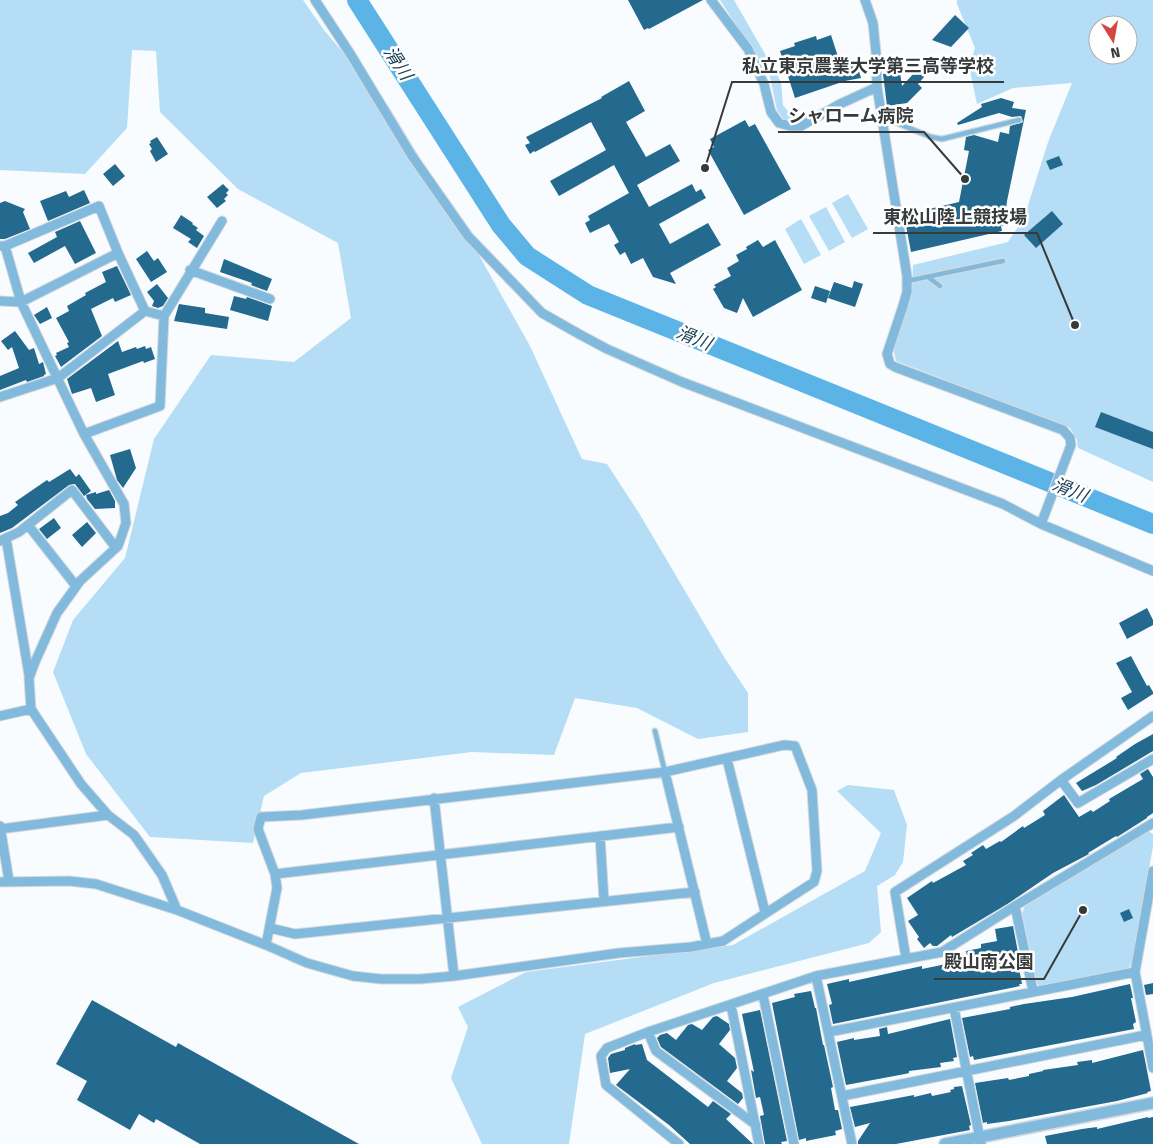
<svg xmlns="http://www.w3.org/2000/svg" width="1153" height="1144" font-family="'Fira Sans','Noto Sans JP',sans-serif">
  <rect width="100%" height="100%" fill="#f8fcff"/>
  <!-- green -->
  <path fill="#b5ddf5" fill-rule="evenodd" d="M0,0H303L324,30L389,107L480,257L530,346L582,459L607,464L639,513L724,657L748,693V732L698,739L637,708L575,698L554,755L472,752L301,773L264,796L253,843L150,837L86,754L53,672L73,620L125,558L154,439L211,355L294,362L351,318L338,243L238,189L160,112L156,51L132,50L127,128L85,174L0,170Z
    M720,0H734L781,82L783,105L792,117L818,110L820,114C807,119 798,123 784,120L777,110L770,77Z
    M957,0H1153V482L1078,448L1077,440L1070,428L896,361L894,352L895,344L912,293L913,265L1008,242L1024,218L1048,142L1072,83L1013,88L977,104L969,66L975,48L957,4ZM1098,25H1128V55H1098Z
    M848,194L868,229L852,238L832,203Z
    M826,207L845,242L829,251L809,216Z
    M801,219L821,255L804,264L785,229Z
    M848,785L894,790L907,825L903,862L895,875L877,886L881,932L869,943L714,983L585,1034L569,1144H482L451,1078L468,1027L458,1007L526,972L733,945L865,871L881,833L837,791Z
    M1148,831L1153,834V846L1133,961L1128,969L1042,987L1037,984L1022,913L1025,906Z"/>
  <g fill="none" stroke-linecap="round" stroke-linejoin="round">
    <!-- river -->
    <path stroke="#5bb4e5" stroke-width="20" d="M357,0L501,225L527,256L588,295L1153,524"/>
  </g>
  <!-- building -->
  <path fill="#24698e" d="M628,0H703L649,29L648,28L644,30Z
    M955,15L969,28L951,47L932,40Z
    M831,35L842,69L857,64L861,78L845,81L795,98L780,51L795,46L794,43L816,36L817,40Z
    M917,70H924V77L918,84L922,88L907,103L887,106L883,74L900,72L902,86Z
    M629,81L645,111L626,122L646,157L670,144L680,161L637,185L649,207L692,184L696,192L701,189L706,198L659,224L670,244L708,223L721,245L670,273L676,284L653,277L643,258L631,264L625,252L620,255L614,245L619,242L609,224L590,233L585,223L590,220L588,216L629,193L614,165L559,196L550,181L606,150L591,122L535,152L534,151L530,154L525,145L530,143L526,137L602,98L601,97Z
    M1001,98L1014,102L1012,108L1026,110L1007,201L1005,216L1007,224L1001,226L1002,231L911,252L904,215L959,202L969,151L964,150L966,137L974,135L998,142L1000,132L1009,134L1010,126L1023,122L1021,116L1012,117L999,113L958,125L957,123L982,107L981,104Z
    M745,120L749,127L755,124L791,189L744,215L708,150L714,147L710,139Z
    M157,137L168,154L156,162L150,151L152,149L149,144L151,143L150,141Z
    M1059,156L1063,165L1050,170L1046,161Z
    M115,164L125,176L113,186L103,174Z
    M223,184L229,190L226,193L228,195L224,199L226,201L217,208L207,197Z
    M84,190L90,203L48,221L40,201L66,191L69,197Z
    M5,201L25,209L23,212L30,229L5,239H0V203Z
    M1052,211L1063,224L1036,248L1024,235Z
    M181,215L193,223L192,224L198,228L196,230L204,236L197,248L188,242L191,239L173,228Z
    M80,221L96,253L75,264L65,246L34,263L28,253L57,237L55,232Z
    M758,240L763,247L775,240L802,290L753,317L743,298L737,313L724,308L713,289L716,287L714,285L731,276L727,268L739,261L736,255L747,249L746,247Z
    M147,251L154,261L158,258L167,272L151,282L136,259Z
    M224,259L272,279L267,291L251,285L252,283L220,272Z
    M117,266L131,295L115,302L113,298L91,309L102,336L61,367L55,356L57,355L56,353L69,347L67,343L69,342L56,318L69,311L67,306L86,295L85,293L106,282L102,272Z
    M854,281L863,284L855,307L828,298L834,282L852,288Z
    M157,284L168,298L163,306L158,308L152,306L154,301L147,292Z
    M815,286L830,291L826,303L811,298Z
    M234,296L246,299L247,297L272,306L268,321L230,310Z
    M179,304L205,308V313L229,317L227,329L174,321Z
    M47,307L52,318L40,324L34,315Z
    M15,331L29,350L34,348L39,364L43,362L46,374L44,375V376L27,382L26,380L0,390V376L19,368L12,347L8,350L1,341Z
    M118,341L122,352L136,347L137,349L145,346L146,349L151,347L155,359L144,363L143,361L108,374L115,395L96,402L91,388L72,394L67,379Z
    M1101,412L1153,432V449L1095,427Z
    M130,449L136,468L123,488L117,480L110,455Z
    M70,469L76,477L79,474L91,491L84,496L75,484L69,485L12,528L0,533V516L8,513L18,505L15,502L47,480L49,482Z
    M109,490L115,501V508L95,509L87,499L86,495L96,492V494Z
    M54,518L61,528L47,539L39,529Z
    M87,522L96,533L82,547L72,535Z
    M1147,608L1153,620V625L1127,639L1119,623Z
    M1131,656L1147,686L1149,685L1153,692V694L1128,710L1121,698L1132,692L1116,663Z
    M1153,734V751L1096,785L1082,791L1076,783L1117,758L1116,757L1135,744Z
    M1148,769L1153,777V813L1147,817V818L1117,837L1116,836L1088,853L1089,854L1053,873L1009,903L952,937L951,935L937,946H933L930,943L924,948L917,939L919,937L908,921L918,915L907,898L932,881L933,883L966,865L963,861L973,855L971,853L983,845L986,849L1000,841L1001,842L1023,826L1024,828L1045,815L1043,811L1064,795L1079,817L1091,810L1093,812L1110,801L1109,799L1143,779L1140,774Z
    M1129,909L1133,918L1124,922L1120,913Z
    M1013,926L1020,963H1018L1022,984H1019L1020,986L833,1024L829,1005L832,1004L827,984L849,979V982L922,966V969L956,962L955,959L967,956L966,951L981,948V944L997,941L995,929Z
    M1153,983V994L1146,995L1144,985Z
    M1130,984L1133,998H1131L1136,1022L1133,1024L1134,1029L974,1060L973,1056L970,1057L962,1018L1010,1009V1007L1024,1004L1072,997Z
    M811,991L815,1008H816L823,1045H824L833,1087L831,1088L835,1110H838L842,1129L835,1131L836,1135L806,1141V1138L799,1140L772,1003L795,997L794,994Z
    M92,1000L176,1047L178,1043L359,1144H200L156,1119L154,1123L139,1114L130,1130L77,1100L87,1081L56,1064Z
    M760,1010L787,1141L781,1142L782,1144H765L760,1116L764,1115L760,1097L756,1098L751,1070L754,1072L742,1014Z
    M717,1016L729,1024L730,1030L719,1044L735,1058L737,1068L727,1081L742,1093L743,1098L738,1104L661,1047L657,1038L660,1035L667,1033L676,1040L688,1025L692,1024L702,1030L713,1017Z
    M950,1019L957,1057L953,1058L954,1061L940,1063L941,1067L909,1071V1073L905,1074L846,1085L837,1042L854,1038V1040L880,1036L879,1029L887,1027L888,1034Z
    M635,1044V1045L642,1044L647,1060L708,1107L713,1101L731,1114L726,1119L753,1144H690L669,1125L616,1085L630,1069L610,1073L608,1058L611,1054L625,1050V1048Z
    M1143,1050L1151,1091L1147,1092L1148,1093L1117,1101L1009,1121L987,1124V1122L983,1123L975,1083L1008,1078L1009,1080L1029,1076V1074L1043,1071V1070L1078,1065L1077,1062L1092,1060V1063Z
    M962,1086L971,1125L969,1126L970,1130L896,1144H858V1141L870,1123L855,1127L850,1107L914,1095V1097L931,1093L932,1096L951,1092L950,1090L954,1089V1087Z
    M1148,1117V1118L1153,1117V1144H1047L1045,1136L1082,1129L1097,1127V1129Z"/>
  <g fill="none" stroke-linecap="round" stroke-linejoin="round">
    <!-- service casing -->
    <g stroke="#d5d9dc" stroke-width="7">
      <path id="service" d="M882,117L931,137L942,139L1019,120
        M928,277L940,286
        M907,281L1003,261
        M655,731L665,772"/>
    </g>
    <!-- minor casing -->
    <g stroke="#d5d9dc" stroke-width="11">
      <path id="minor" d="M315,0L351,55L412,156L468,236L542,313L579,334L607,349L682,382L1003,504L1041,524L1153,571
        M711,0L748,49L764,84L771,112L779,123L790,126H801L840,104L877,87
        M865,0L873,23L876,53L877,87L907,276V292L903,306L887,354L890,364L895,367L1063,430L1070,438L1071,445L1041,524
        M0,246H5L99,206L118,253L145,311L164,316
        M5,246L21,302L84,434L124,504L126,523L118,546L80,581L57,613L35,662L29,678L31,709L81,784L108,815L134,835L162,875L177,910
        M190,270L270,299
        M0,301L21,302L118,253
        M0,397L58,378L145,311
        M84,434L160,406L164,316L222,221
        M28,525L76,586
        M6,538L29,675
        M0,541L19,532L72,490L116,548
        M0,716L31,709
        M727,759L765,912
        M665,772L707,944
        M1061,780L1078,803L1153,759
        M434,798L454,976
        M0,826L9,881
        M0,829L108,815
        M600,836L604,901
        M1153,871L1135,972L1153,1068
        M275,874L679,827
        M0,882L69,881L96,884L177,910L266,945L307,963L353,976L381,979H420L454,976L619,953L691,947L723,941L814,882L817,871L812,790L795,746L784,745L665,772L302,815L261,817L258,829L275,874L277,888L266,945
        M1015,906L1033,991
        M270,928L295,934L695,892
        M906,958L895,892L1014,816L1061,780L1153,716
        M816,976L852,1144
        M763,995L794,1144
        M731,1005L759,1144
        M954,1008L981,1144
        M648,1032L656,1051L756,1125
        M829,1032L1135,972
        M842,1096L1146,1035
        M679,1144L606,1085L601,1056L607,1048L648,1032L816,976L942,952L1015,906L1153,823"/>
    </g>
    <!-- tertiary casing -->
    <g stroke="#d5d9dc" stroke-width="14">
      <path id="tertiary" d="M945,1144L1153,1103"/>
    </g>
    <!-- service -->
    <use href="#service" stroke="#81badc" stroke-width="4.5"/>
    <!-- minor -->
    <use href="#minor" stroke="#81badc" stroke-width="9"/>
    <!-- tertiary -->
    <use href="#tertiary" stroke="#81badc" stroke-width="11"/>
  </g>
  <g text-anchor="middle" dominant-baseline="central" stroke-width="5" stroke-linejoin="round" paint-order="stroke">
    <!-- water labels -->
    <g font-size="18" font-style="italic" fill="#193f54" stroke="#fff">
      <text transform="translate(398 63) rotate(57)">滑川</text>
      <text transform="translate(694 338) rotate(22)">滑川</text>
      <text transform="translate(1070 490) rotate(22)">滑川</text>
    </g>
  </g>
  <!-- callouts -->
  <path fill="none" stroke="#373a3b" stroke-width="2" d="M705 168L732 82H1004M965 179L924 132H778M1075 325L1037 233H873M1083 910L1044 979H934"/>
  <g fill="#373a3b" stroke="#fff" stroke-width="2">
    <circle cx="705" cy="168" r="5"/>
    <circle cx="965" cy="179" r="5"/>
    <circle cx="1075" cy="325" r="5"/>
    <circle cx="1083" cy="910" r="5"/>
  </g>
  <g font-size="18" text-anchor="middle" font-weight="bold" fill="#373a3b" stroke="#fff" stroke-width="5" stroke-linejoin="round" paint-order="stroke">
    <text x="868" y="72">私立東京農業大学第三高等学校</text>
    <text x="851" y="122">シャローム病院</text>
    <text x="955" y="223">東松山陸上競技場</text>
    <text x="989" y="968">殿山南公園</text>
  </g>
  <!-- north arrow -->
  <g transform="translate(1113 40) rotate(169)"><circle r="24" fill="#ffffff" stroke="#afb0b1"/>
  <path d="M0-4L9 19L0 12L-9 19Z" fill="#d54643"/>
  <text y="-8" font-size="14" font-weight="bold" text-anchor="middle" fill="#373a3b">N</text>
  </g>
</svg>
